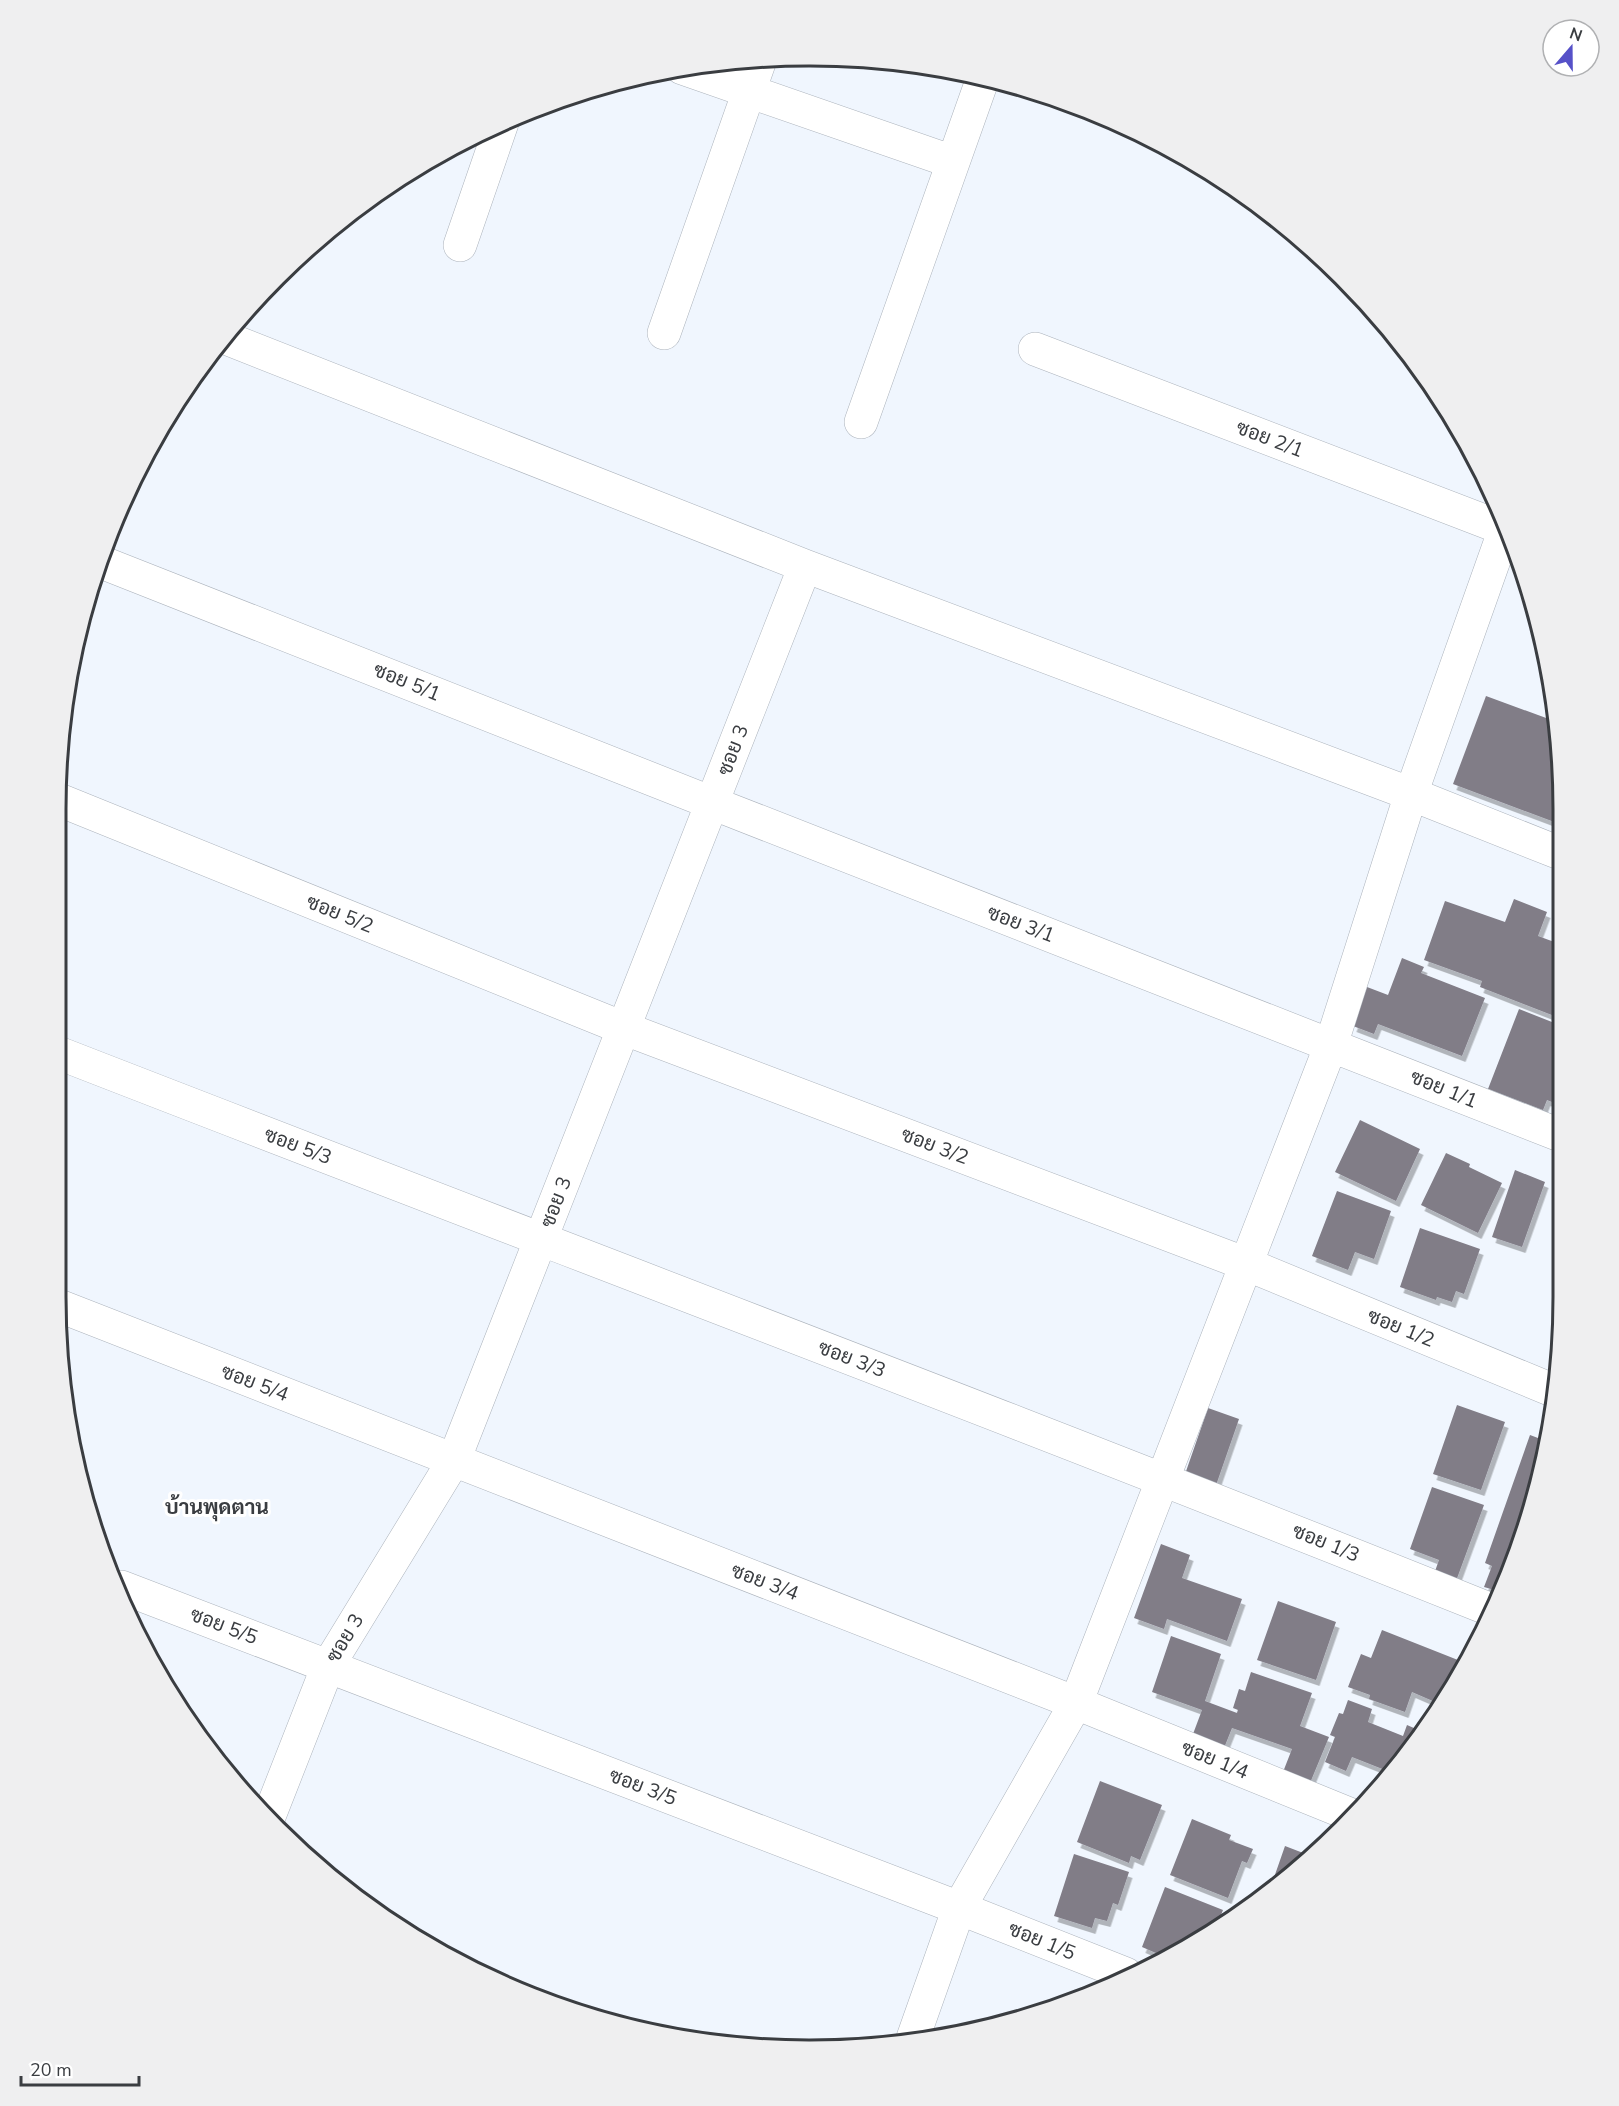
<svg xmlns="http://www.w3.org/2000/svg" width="1619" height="2106" font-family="'Nunito Sans',Sarabun,sans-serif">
  <defs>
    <filter id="shadow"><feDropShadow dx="3.5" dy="6" stdDeviation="0" flood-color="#0004"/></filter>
  </defs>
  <rect width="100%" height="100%" fill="#f0f6fe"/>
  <!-- building -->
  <path fill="#817d87" filter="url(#shadow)" d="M1486,696L1557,722V823L1453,784Z
    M1514,899L1547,912L1538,936L1557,943V1017L1480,987L1482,981L1424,960L1445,901L1505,922Z
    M1402,958L1424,967L1421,973L1485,998L1462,1056L1378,1024L1374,1034L1353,1026L1367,987L1388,995Z
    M1519,1009L1557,1024V1104L1547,1100L1543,1110L1488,1089Z
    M1360,1120L1420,1149L1396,1201L1335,1172Z
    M1446,1153L1470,1164L1469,1167L1502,1183L1478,1233L1421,1205Z
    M1515,1170L1545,1182L1522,1247L1492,1237Z
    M1337,1191L1391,1211L1374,1259L1355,1252L1348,1270L1312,1256Z
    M1420,1228L1480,1249L1464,1294L1456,1291L1452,1302L1437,1297L1436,1300L1400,1287Z
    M1457,1405L1505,1422L1481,1490L1433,1474Z
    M1208,1408L1239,1419L1214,1491L1183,1480Z
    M1530,1435L1546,1441L1523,1539L1498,1591L1484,1587L1492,1566L1485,1563Z
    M1432,1487L1484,1505L1456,1581L1434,1574L1439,1560L1410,1549Z
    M1161,1544L1190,1555L1182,1578L1242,1599L1227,1641L1167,1619L1164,1629L1134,1618Z
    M1278,1601L1336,1622L1316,1680L1257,1660Z
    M1382,1630L1463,1662L1442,1705L1412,1692L1405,1712L1369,1699L1370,1695L1348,1687L1361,1654L1371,1658Z
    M1171,1636L1221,1654L1205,1701L1237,1713L1238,1710L1233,1708L1239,1689L1245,1691L1251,1672L1312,1693L1300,1726L1329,1737L1310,1783L1283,1772L1292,1749L1232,1728L1222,1753L1190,1742L1202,1710L1152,1692Z
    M1348,1700L1372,1709L1368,1722L1403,1736L1407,1725L1423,1732L1390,1772L1352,1757L1346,1771L1325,1762L1335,1737L1330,1735L1339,1713L1343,1714Z
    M1100,1781L1162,1805L1140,1860L1131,1856L1129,1863L1077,1842Z
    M1192,1819L1231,1835L1229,1840L1253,1849L1247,1863L1242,1861L1228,1898L1170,1875Z
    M1285,1846L1311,1856L1270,1889Z
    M1074,1854L1129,1872L1118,1905L1113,1903L1107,1921L1095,1918L1092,1928L1054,1916Z
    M1165,1887L1223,1910L1215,1930L1163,1956L1142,1947Z"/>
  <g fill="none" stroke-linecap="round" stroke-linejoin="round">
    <!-- street casing -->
    <g stroke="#acb3bc" stroke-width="34">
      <path id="street" d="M682,68L953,162
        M460,245L502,123
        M664,333L760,60
        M223,337L805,566L1411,794L1557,852
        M1035,349L1505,529
        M861,422L983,78
        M101,562L712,803L1557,1134
        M57,799L623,1028L1246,1264L1557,1392
        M56,1052C534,1238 1013,1418 1489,1609
        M57,1305L1076,1703L1354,1816
        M121,1587L959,1908L1126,1974
        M268,1819L328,1666L454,1460L805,566
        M913,2038L959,1908L1076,1703L1331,1045L1411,794L1505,529"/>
    </g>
    <!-- street -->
    <use href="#street" stroke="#fff" stroke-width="33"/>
  </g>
  <g text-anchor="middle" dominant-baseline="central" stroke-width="6" stroke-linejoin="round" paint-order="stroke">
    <!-- street labels -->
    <g font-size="20" fill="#3a3d41" stroke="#fff">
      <text transform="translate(1270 439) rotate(21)">ซอย 2/1</text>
      <text transform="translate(407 682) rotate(22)">ซอย 5/1</text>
      <text transform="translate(733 750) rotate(-69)">ซอย 3</text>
      <text transform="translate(340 914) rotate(22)">ซอย 5/2</text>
      <text transform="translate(1021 924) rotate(21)">ซอย 3/1</text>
      <text transform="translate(1444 1089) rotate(22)">ซอย 1/1</text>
      <text transform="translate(298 1146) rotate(21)">ซอย 5/3</text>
      <text transform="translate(935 1146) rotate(21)">ซอย 3/2</text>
      <text transform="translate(556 1202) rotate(-69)">ซอย 3</text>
      <text transform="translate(1401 1328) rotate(22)">ซอย 1/2</text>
      <text transform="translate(852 1359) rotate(21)">ซอย 3/3</text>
      <text transform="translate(255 1383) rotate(21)">ซอย 5/4</text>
      <text transform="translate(1326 1543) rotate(22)">ซอย 1/3</text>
      <text transform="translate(765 1582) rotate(21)">ซอย 3/4</text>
      <text transform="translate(224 1626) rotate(21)">ซอย 5/5</text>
      <text transform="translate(345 1638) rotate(-59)">ซอย 3</text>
      <text transform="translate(1215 1760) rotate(22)">ซอย 1/4</text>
      <text transform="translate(643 1787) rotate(21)">ซอย 3/5</text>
      <text transform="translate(1042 1941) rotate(22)">ซอย 1/5</text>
    </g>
    <!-- neighbourhood labels -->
    <g font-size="21" font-weight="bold" fill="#3a3d41" stroke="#fff">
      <text x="217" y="1507">บ้านพุดตาน</text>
    </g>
  </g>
  <!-- crop -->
  <path d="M0 0H1619V2106H0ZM809 66H810A743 743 0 0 1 1553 809V1297A743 743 0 0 1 810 2040H809A743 743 0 0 1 66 1297V809A743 743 0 0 1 809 66Z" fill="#efeff0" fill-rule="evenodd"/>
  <path fill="none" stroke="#3a3d41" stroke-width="3" d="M809 66H810A743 743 0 0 1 1553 809V1297A743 743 0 0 1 810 2040H809A743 743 0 0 1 66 1297V809A743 743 0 0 1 809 66Z"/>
  <!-- north arrow -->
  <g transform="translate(1571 48) rotate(20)"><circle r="28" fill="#ffffff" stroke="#b0b1b3" stroke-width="1.5"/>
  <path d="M0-4.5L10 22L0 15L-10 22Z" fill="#5651c8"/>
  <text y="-9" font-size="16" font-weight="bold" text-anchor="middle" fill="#3a3d41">N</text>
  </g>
  <!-- scale -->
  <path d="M21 2076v9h118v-9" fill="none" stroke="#3a3d41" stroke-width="3"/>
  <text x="30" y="2076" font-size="18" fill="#3a3d41" stroke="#ffffff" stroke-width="4.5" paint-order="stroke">20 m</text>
</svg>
